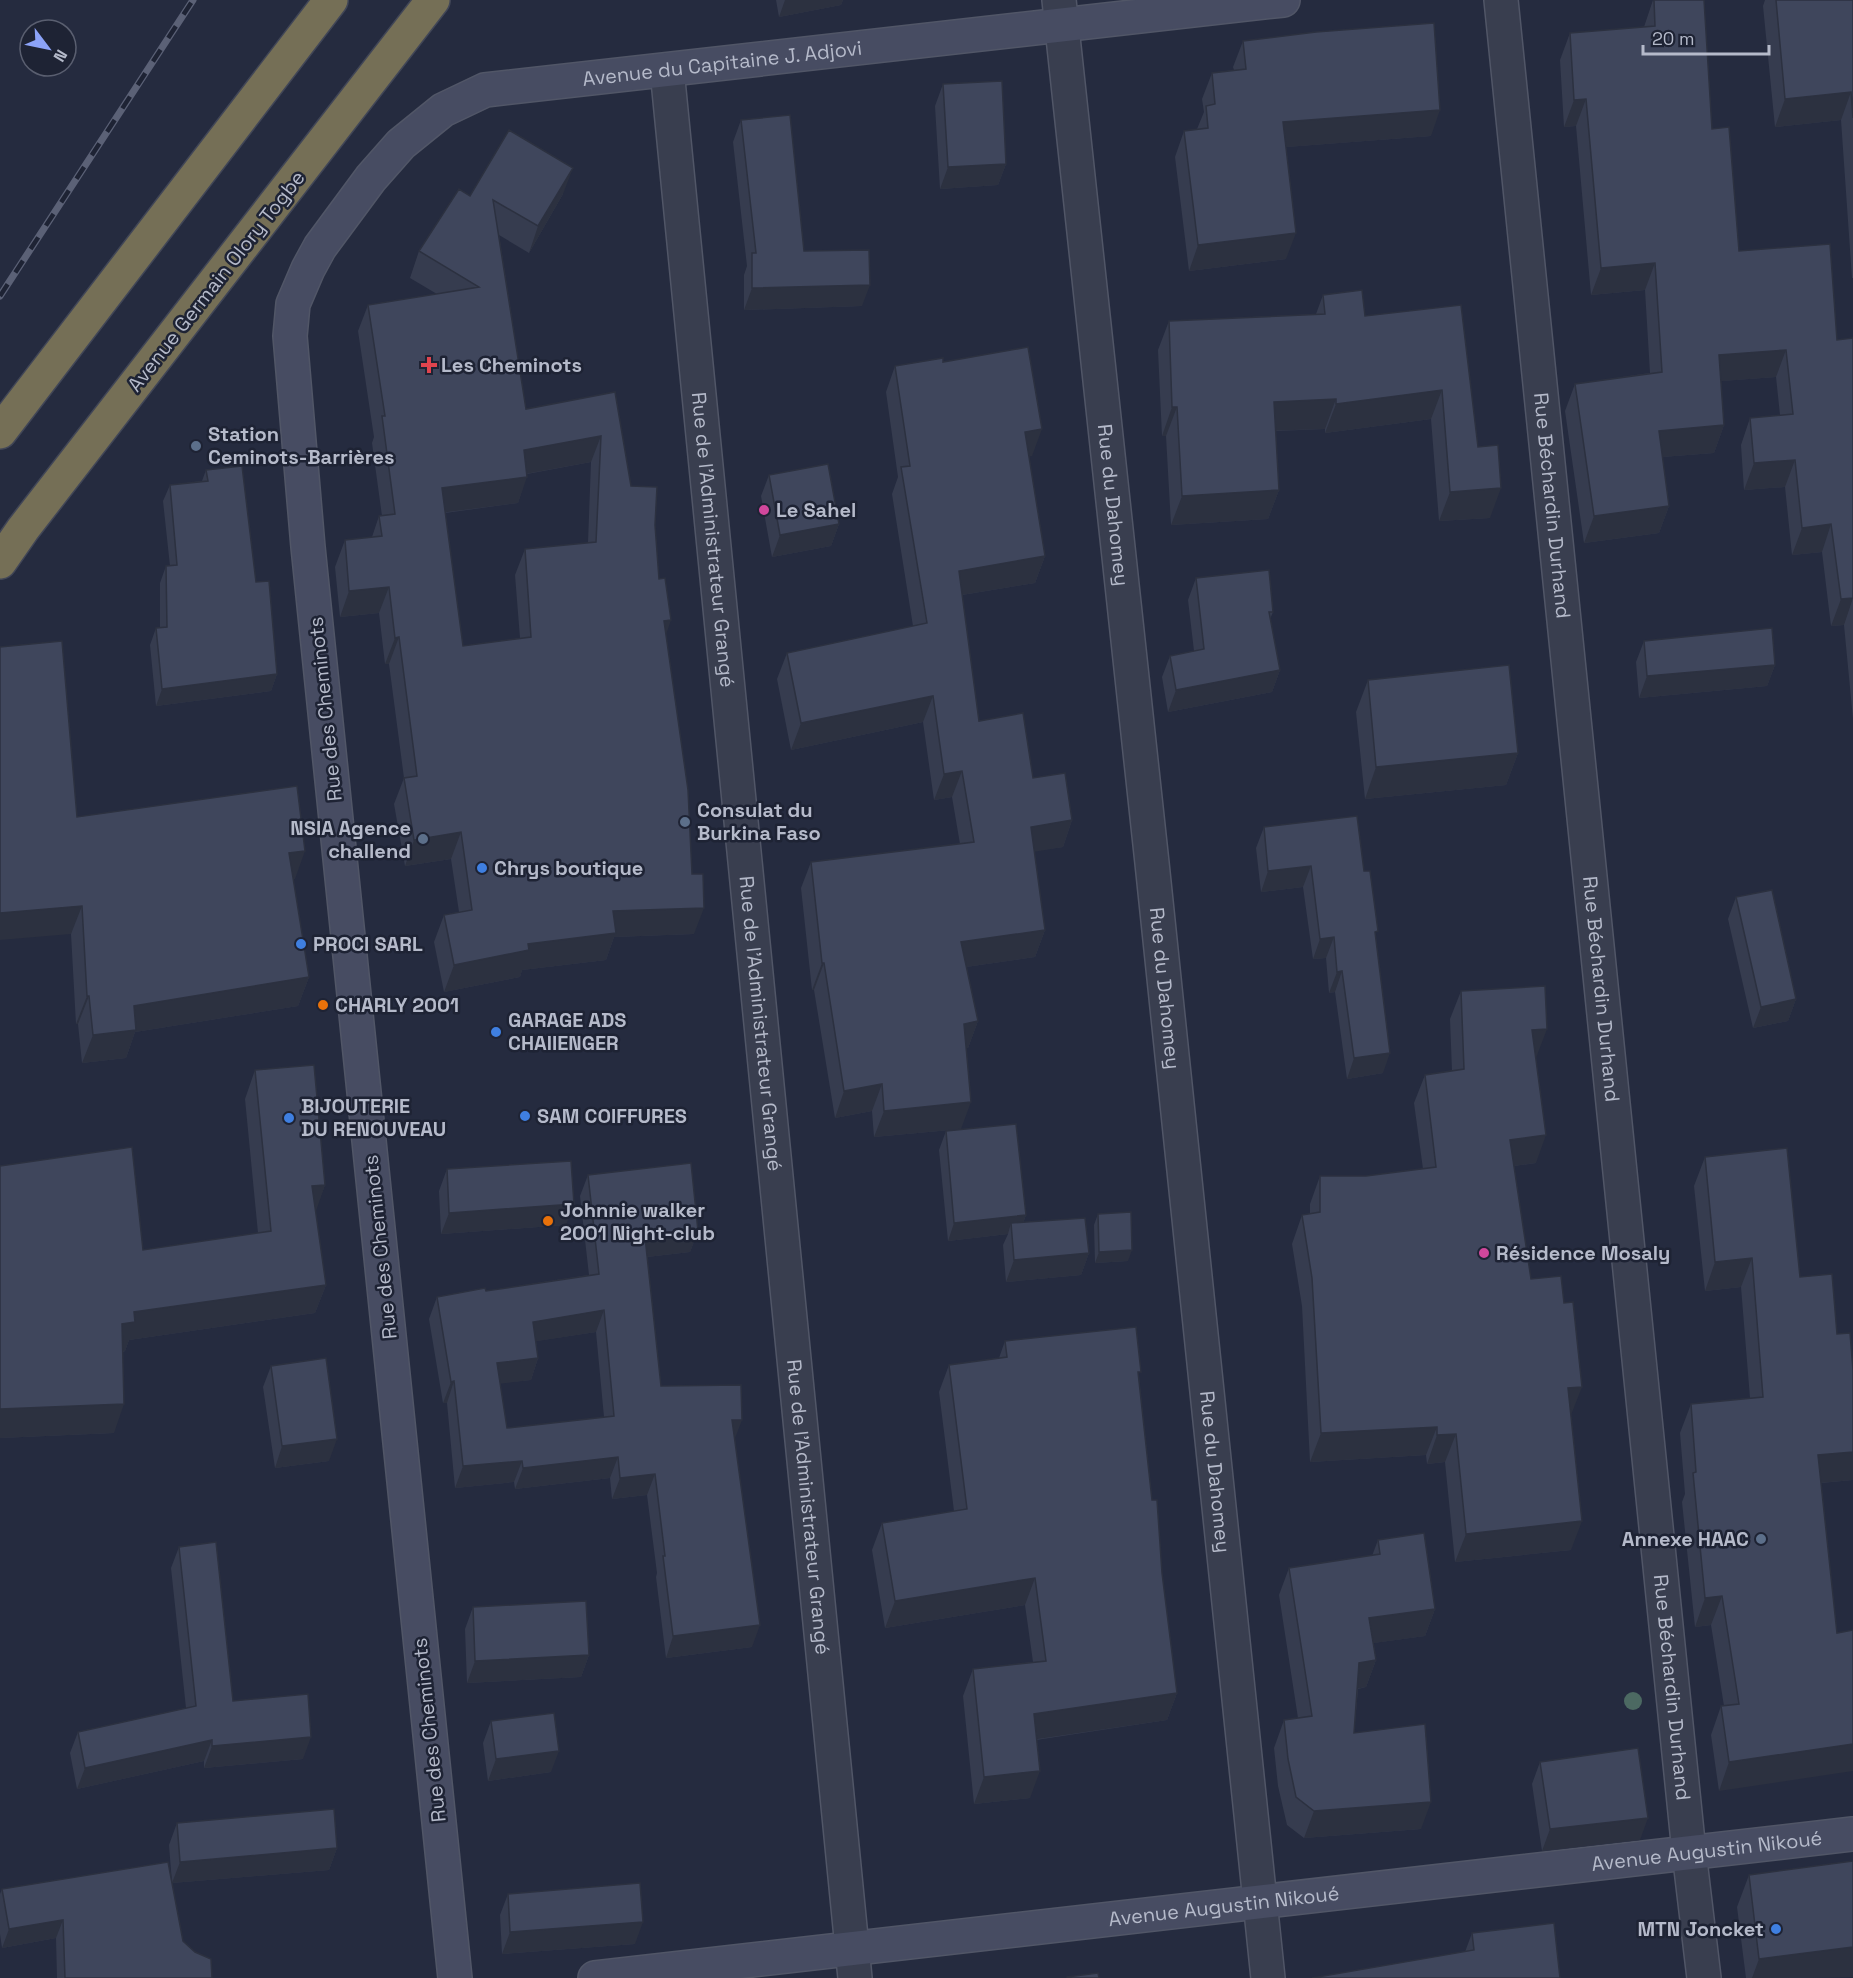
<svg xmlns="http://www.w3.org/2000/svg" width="1853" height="1978" font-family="'Space Grotesk',sans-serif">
  <rect width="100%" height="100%" fill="#252b3f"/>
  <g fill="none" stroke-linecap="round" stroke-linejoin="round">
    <!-- street casing -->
    <g stroke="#515667" stroke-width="36">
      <g id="street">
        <path id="s1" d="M1059,0L1152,863L1268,1978"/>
        <path id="s2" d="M1501,0L1689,1852L1704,1978"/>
        <path id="s3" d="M667,70L855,1978"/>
      </g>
    </g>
    <!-- secondary casing -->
    <g stroke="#515667" stroke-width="36">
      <g id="secondary">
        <path id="s4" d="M455,1978L308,547L290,336L293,304L308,269L320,247L371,178L401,144L443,110L485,90L1283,0"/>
        <path id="s5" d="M595,1978L1853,1834"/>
      </g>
    </g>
    <!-- highway casing -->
    <g stroke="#414657" stroke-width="36">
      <path id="highway" d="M0,432L331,0
        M0,562L23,529L433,0"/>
    </g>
    <!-- street -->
    <use href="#street" stroke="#393e4f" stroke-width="33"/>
    <!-- secondary -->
    <use href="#secondary" stroke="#474c62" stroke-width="33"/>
    <!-- highway -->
    <use href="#highway" stroke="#756f56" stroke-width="33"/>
    <!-- rail casing -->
    <g stroke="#5b6176" stroke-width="7">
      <path id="rail" d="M0,296L193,0"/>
    </g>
    <!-- rail -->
    <use href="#rail" stroke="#1e2334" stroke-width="4.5" stroke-dasharray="14" stroke-linecap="butt"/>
  </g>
  <!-- trees -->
  <circle fill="#4c6962" cx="1633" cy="1701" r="9"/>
  <!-- wall -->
  <path fill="#363c4f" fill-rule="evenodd" d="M776,0H843L841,5L779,17Z
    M1653,0L1712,129L1739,251L1837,340L1853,338V719L1844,625L1831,626L1822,552L1792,555L1785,487L1744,490L1741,445L1750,418L1780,415L1776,377L1721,381L1724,425L1714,453L1662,457L1669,506L1659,533L1584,543L1565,411L1575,384L1650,373L1645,290L1591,295L1576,126L1564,127L1560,60L1570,33L1644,27Z
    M1765,0H1853V278H1852L1841,120L1775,127L1763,6Z
    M1243,41L1431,136L1286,147V259L1189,271L1175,157L1184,131L1197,129L1204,112L1202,99L1212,73L1234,70L1233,67Z
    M943,84L1006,164L998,185L940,189L935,106Z
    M741,120L804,251L862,306L744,310V275L747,266L733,142Z
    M563,194L529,253L499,235L526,409L615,392L631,486L655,525L659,579L666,635L694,934L614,937L606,960L522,970L520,977L444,992L434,942L444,915L459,912L451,859L405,866L394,804L404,778L389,664H385L379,613L340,617L335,567L345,540L372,537L379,516H382L372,443L374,437L358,331L368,305L437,294L410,278L419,251L470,196ZM591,462L588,543L525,549L515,575L520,638L463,646L445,513L518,503L527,474Z
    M1323,295L1365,316L1461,305L1478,447L1490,518L1439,521L1431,419L1325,433V429L1275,431L1279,490L1268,519L1171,525L1166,436H1162L1158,350L1169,321L1316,314Z
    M943,362L1032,456H1029L1045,556L1035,583L962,595L979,721L1072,820L1063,847L1034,851L1045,930L1035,957L966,967L978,1021L968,1048H966L961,1129L874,1137L872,1111L835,1118L814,990H812L801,888L811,862L960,844L952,797L934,800L923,722L791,750L777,679L787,653L913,626L892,494L898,477L886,392L895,366Z
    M206,470L256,582L277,674L271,691L156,706L150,645L156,628H160V583L166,566H170L163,501L170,485L202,481Z
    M769,475L839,524L831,546L772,557L761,496Z
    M1196,578L1273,612L1270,619L1280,670L1272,692L1168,712L1162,677L1170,656L1194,651L1188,600Z
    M1644,641L1775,665L1767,686L1639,698L1636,662Z
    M1368,680L1518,753L1506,785L1365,799L1356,712Z
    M77,817L295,879H293L309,977L298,1006L135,1032L126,1058L82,1063L78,1024H76L71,934Z
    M1264,827L1364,871L1375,937L1383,1073L1347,1079L1335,992L1329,993L1326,958L1313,959L1303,887L1261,892L1256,848Z
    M1736,897L1796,999L1788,1021L1753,1028L1728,919Z
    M1461,991L1536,1058V1163L1514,1166L1531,1279L1571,1415V1550L1455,1562L1445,1462L1427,1464L1426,1455L1310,1462L1302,1306L1292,1244L1302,1215L1310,1214V1204L1320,1176H1366L1423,1169L1414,1103L1425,1075L1452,1071L1450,1019Z
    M255,1070L325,1185L315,1211L326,1285L315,1313L129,1340L125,1351L123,1352L114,1433L0,1438V1166L143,1250L258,1233L245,1099Z
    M946,1131L1026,1215L1023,1223L1089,1253L1081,1275L1006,1282L1003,1245L1008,1234L948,1241L939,1150Z
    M1705,1157L1800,1277L1853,1480L1821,1483L1837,1633L1719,1791L1711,1735L1721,1706H1724L1711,1625L1695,1627L1682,1502L1685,1494L1680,1433L1691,1404L1750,1398L1741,1287L1705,1291L1694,1186Z
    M447,1169L566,1225L441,1234L439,1191Z
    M588,1175L698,1231L690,1252L647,1257L661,1386L735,1439L752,1647L666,1658L656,1577L657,1573L647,1495L612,1499L610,1478L515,1489L514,1482L455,1488L447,1403H443L429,1319L437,1297L486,1291L589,1275L580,1196ZM596,1332L604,1417L507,1428L500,1383L531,1380L538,1358L536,1341Z
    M1098,1214L1128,1261L1095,1263L1094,1225Z
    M1005,1341L1139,1378L1152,1500L1162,1573L1177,1693L1167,1720L1036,1740L1030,1798L974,1804L963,1696L973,1669L1033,1662L1025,1605L885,1628L872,1550L882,1523L954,1511L939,1392L949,1365L999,1358Z
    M271,1366L329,1461L275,1468L263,1387Z
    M1378,1540L1435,1609L1425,1636L1373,1643L1376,1660L1366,1687L1358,1689L1354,1733L1421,1829L1304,1838L1287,1825L1278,1786L1274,1748L1284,1720L1298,1718L1279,1595L1289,1568L1372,1556Z
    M179,1547L233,1701L303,1759L204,1768V1761L77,1789L70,1753L78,1732L186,1708L171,1568Z
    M473,1607L589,1655L581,1677L467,1683L465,1629Z
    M491,1721L551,1772L488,1781L483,1743Z
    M1540,1762L1640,1840L1542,1851L1532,1784Z
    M177,1823L337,1848L329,1870L172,1883L169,1845Z
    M1853,1861V1977L1746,1978L1737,1907L1749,1875Z
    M2,1889L183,1941L212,1978H57L56,1938L2,1948L0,1934V1894Z
    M508,1894L635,1944L502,1954L500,1915Z
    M1472,1933L1560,1978L1465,1952Z"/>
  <!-- shaded-wall -->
  <path fill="#2c3140" d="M785,0H843L841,5L779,17Z
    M1851,92L1841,120L1775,127L1785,99Z
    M1586,99L1576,126L1564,127L1574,100Z
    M1440,110L1431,136L1274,148L1283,122Z
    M1006,164L998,185L940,189L948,167Z
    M573,168L563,194L529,253L538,226Z
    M1296,233L1286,259L1189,271L1198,245Z
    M1655,263L1645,290L1591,295L1601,268Z
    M870,285L862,306L744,310L752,288Z
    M1786,350L1776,377L1710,382L1719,355Z
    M1442,390L1431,419L1325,433L1336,404Z
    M1336,399L1325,429L1263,431L1274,402Z
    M1172,407H1177L1166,436H1162Z
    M1724,425L1714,453L1649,458L1659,431Z
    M1042,429L1032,456L1015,459L1025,432Z
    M601,436L591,462L514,476L524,450Z
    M1795,460L1785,487L1744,490L1754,463Z
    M527,477L518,503L432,514L442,488Z
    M1501,488L1490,518L1439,521L1450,492Z
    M1279,490L1268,519L1171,525L1182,496Z
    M1669,506L1659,533L1584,543L1594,516Z
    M839,524L831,546L772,557L780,535Z
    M1831,524L1822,552L1792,555L1802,528Z
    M1045,556L1035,583L949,597L959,571Z
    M389,587L379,613L340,617L349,591Z
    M1853,598L1844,625L1831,626L1841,599Z
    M671,620L662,647L664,621Z
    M399,637L389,664H385L395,638Z
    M1775,665L1767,686L1639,698L1647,676Z
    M1280,670L1272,692L1168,712L1176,690Z
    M277,674L271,691L156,706L162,689Z
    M933,696L923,722L791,750L801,723Z
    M1518,753L1506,785L1365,799L1376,767Z
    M962,771L952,797L934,800L944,774Z
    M1072,820L1063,847L1021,854L1031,827Z
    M461,832L451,859L405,866L414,840Z
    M305,851L295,879L279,881L289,853Z
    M1311,866L1303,887L1261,892L1268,871Z
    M82,906L71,934L0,940V913Z
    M704,908L694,934L614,937L606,960L522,970L520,977L444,992L454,965L528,944L613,911Z
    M1045,930L1035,957L952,969L961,942Z
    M1334,937L1326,958L1313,959L1320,939Z
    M822,963H824L814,990H812Z
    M1342,971L1335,992L1329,993L1337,972Z
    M309,977L298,1006L135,1032L126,1058L82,1063L93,1035L134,1006Z
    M87,996H89L78,1024H76Z
    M1796,999L1788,1021L1753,1028L1761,1007Z
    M978,1021L968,1048L955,1051L964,1024Z
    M1547,1029L1536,1058L1532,1030Z
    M1390,1053L1383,1073L1347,1079L1354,1058Z
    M882,1084L872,1111L835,1118L844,1091Z
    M971,1102L961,1129L874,1137L884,1111Z
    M1546,1135L1536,1163L1499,1168L1510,1140Z
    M325,1185L315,1214L312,1186Z
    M574,1204L566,1225L441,1234L449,1213Z
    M1026,1215L1019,1233L1011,1223L1008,1234L948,1241L954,1223Z
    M698,1231L690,1252L638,1258L645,1237Z
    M1132,1250L1128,1261L1095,1263L1099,1252Z
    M1089,1253L1081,1275L1006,1282L1014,1260Z
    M1752,1258L1741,1287L1705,1291L1715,1262Z
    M326,1285L315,1313L129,1340L125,1351L111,1353L122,1324L134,1312Z
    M604,1310L596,1332L525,1343L533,1322Z
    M538,1358L531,1380L489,1385L497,1363Z
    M454,1381L447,1403H443L451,1382Z
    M1582,1387L1571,1415L1568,1388Z
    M124,1404L114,1433L0,1438V1409Z
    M732,1420H742L734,1441Z
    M1437,1427L1426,1455L1310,1462L1321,1433Z
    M1456,1434L1445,1462L1427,1464L1437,1435Z
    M337,1439L329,1461L275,1468L282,1446Z
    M1853,1452V1480L1807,1484L1818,1455Z
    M618,1457L610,1478L515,1489L523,1468Z
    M522,1461L514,1482L455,1488L463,1466Z
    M655,1474L647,1495L612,1499L620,1478Z
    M1582,1521L1571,1550L1455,1562L1466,1534Z
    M1035,1578L1025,1605L885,1628L895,1601Z
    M1722,1596L1711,1625L1695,1627L1705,1598Z
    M1435,1609L1425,1636L1360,1645L1369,1618Z
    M760,1625L752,1647L666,1658L673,1636Z
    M589,1655L581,1677L467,1683L475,1661Z
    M1376,1660L1366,1687L1350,1690L1359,1663Z
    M1177,1693L1167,1720L1024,1741L1034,1714Z
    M311,1737L303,1759L204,1768L212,1746Z
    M212,1740L204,1761L77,1789L85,1768Z
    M1853,1744V1771L1719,1791L1729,1762Z
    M559,1751L551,1772L488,1781L496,1759Z
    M1040,1771L1030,1798L974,1804L984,1777Z
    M1431,1802L1421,1829L1304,1838L1314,1811Z
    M1648,1818L1640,1840L1542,1851L1550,1829Z
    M337,1848L329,1870L172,1883L180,1862Z
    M63,1920L56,1938L2,1948L9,1929Z
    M643,1922L635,1944L502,1954L510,1932Z
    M1853,1947V1977L1752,1978L1759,1959Z"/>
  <!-- building -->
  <path fill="#3f465c" stroke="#2c3140" stroke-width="1.5" fill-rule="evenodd" d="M1654,0H1704L1712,129L1729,127L1739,251L1830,244L1837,340L1853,338V598L1841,599L1831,524L1802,528L1795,460L1754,463L1750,418L1793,414L1786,350L1719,355L1724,425L1659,431L1669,506L1594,516L1575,384L1662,372L1655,263L1601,268L1586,99L1574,100L1570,33L1655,26Z
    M1776,0H1853V118L1851,92L1785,99Z
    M1434,23L1440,110L1283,122L1296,233L1198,245L1184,131L1208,128L1206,106L1215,104L1212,73L1246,69L1243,41L1316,32Z
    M1002,81L1006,164L948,167L943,84Z
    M790,115L804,251L869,250L870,285L752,288V253H756L741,120Z
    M509,130L573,168L538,226L493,200L526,409L615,392L631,486L657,487L655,525L659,579L665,578L671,620L664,621L688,790L692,874H703L704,908L613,911L616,933L528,944L529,950L454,965L444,915L472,910L461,832L414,840L404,778L417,776L399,637L395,638L389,587L349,591L345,540L382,536L379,516L395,514L382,416H385L368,305L479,287L419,251L459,189L470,196ZM601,436L596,542L525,549L531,637L463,646L442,488L527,477L524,450Z
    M1362,290L1365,316L1461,305L1478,447L1498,445L1501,488L1450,492L1442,390L1336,404V399L1274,402L1279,490L1182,496L1177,407H1172L1169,321L1325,314L1323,295Z
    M1028,347L1042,429L1025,432L1045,556L959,571L979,721L1023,713L1033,778L1065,773L1072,820L1031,827L1045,930L961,942L978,1021L964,1024L971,1102L884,1111L882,1084L844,1091L824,963H822L811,862L974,842L962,771L944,774L933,696L801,723L787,653L927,623L901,467L910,466L895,366L943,358V362Z
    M828,464L839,524L780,535L769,475Z
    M242,466L256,582L269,581L277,674L162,689L156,628L167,627L166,566L177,565L170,485L208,481L206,470Z
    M1269,570L1273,612H1269L1280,670L1176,690L1170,656L1204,649L1196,578Z
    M1772,628L1775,665L1647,676L1644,641Z
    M62,641L77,817L297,786L305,851L289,853L309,977L134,1006L136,1030L93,1035L89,996H87L82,906L0,913V647Z
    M1509,665L1518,753L1376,767L1368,680Z
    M1357,816L1364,871H1370L1378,931L1375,932L1390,1053L1354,1058L1342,971L1337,972L1334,937L1320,939L1311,866L1268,871L1264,827Z
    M1772,890L1796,999L1761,1007L1736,897Z
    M1545,986L1547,1029L1532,1030L1546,1135L1510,1140L1531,1279L1561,1276L1564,1303L1573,1302L1582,1387L1568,1388L1582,1521L1466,1534L1456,1434L1437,1435V1427L1321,1433L1312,1278L1302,1215L1320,1212V1176H1366L1436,1167L1425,1075L1464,1069L1461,991Z
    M314,1065L325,1185L312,1186L326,1285L134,1312L135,1322L122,1324L124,1404L0,1409V1166L132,1147L143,1250L271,1231L255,1070Z
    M1016,1124L1026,1215L954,1223L946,1131Z
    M1787,1148L1800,1277L1832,1274L1837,1334L1850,1333L1853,1370V1452L1818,1455L1837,1633L1853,1630V1744L1729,1762L1721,1706L1739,1704L1722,1596L1705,1598L1693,1473L1696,1472L1691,1404L1763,1397L1752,1258L1715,1262L1705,1157Z
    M571,1161L574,1204L449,1213L447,1169Z
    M691,1163L698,1231L645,1237L661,1386L741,1385L742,1420H732L760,1625L673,1636L663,1556H665L655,1474L620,1478L618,1457L523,1468L522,1461L463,1466L454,1381L451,1382L437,1297L485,1288L486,1291L599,1274L588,1175ZM604,1310L614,1416L507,1428L497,1363L538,1358L533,1322Z
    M1131,1212L1132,1250L1099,1252L1098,1214Z
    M1085,1218L1089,1253L1014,1260L1011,1223Z
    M1136,1327L1141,1372H1138L1152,1500H1157L1162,1573L1177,1693L1034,1714L1040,1771L984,1777L973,1669L1046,1661L1035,1578L895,1601L882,1523L967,1509L949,1365L1007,1357L1005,1341Z
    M326,1358L337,1439L282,1446L271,1366Z
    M1424,1533L1435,1609L1369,1618L1376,1660L1359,1663L1354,1733L1425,1724L1431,1802L1314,1811L1296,1797L1288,1759L1284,1720L1312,1716L1289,1568L1380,1554L1378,1540Z
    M216,1542L233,1701L308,1694L311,1737L212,1746V1740L85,1768L78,1732L196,1706L179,1547Z
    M586,1601L589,1655L475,1661L473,1607Z
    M554,1713L559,1751L496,1759L491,1721Z
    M1638,1748L1648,1818L1550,1829L1540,1762Z
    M334,1809L337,1848L180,1862L177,1823Z
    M1853,1861V1947L1759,1959L1749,1875Z
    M168,1862L183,1941L195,1952L211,1959L212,1978H65L63,1920L9,1929L2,1889Z
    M640,1883L643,1922L510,1932L508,1894Z
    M1554,1923L1560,1978H1312L1474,1950L1472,1933Z
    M1098,1973L1099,1978H1067V1977Z"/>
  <!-- markers -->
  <path fill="#e0444e" stroke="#1e2334" stroke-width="2" d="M426 356h6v6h6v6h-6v6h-6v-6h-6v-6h6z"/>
  <g fill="#5c6f8a" stroke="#1e2334" stroke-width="2">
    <circle cx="196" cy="446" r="6"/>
    <circle cx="685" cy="822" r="6"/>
    <circle cx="423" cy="839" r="6"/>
    <circle cx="1761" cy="1539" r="6"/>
  </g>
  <g fill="#d1479c" stroke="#1e2334" stroke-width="2">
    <circle cx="764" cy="510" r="6"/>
    <circle cx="1484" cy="1253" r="6"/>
  </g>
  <g fill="#3f7fe0" stroke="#1e2334" stroke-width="2">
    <circle cx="482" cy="868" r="6"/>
    <circle cx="301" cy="944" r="6"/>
    <circle cx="496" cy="1032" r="6"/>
    <circle cx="525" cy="1116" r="6"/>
    <circle cx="289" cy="1118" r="6"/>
    <circle cx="1776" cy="1929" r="6"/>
  </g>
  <g fill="#e8710a" stroke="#1e2334" stroke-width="2">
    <circle cx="323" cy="1005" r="6"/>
    <circle cx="548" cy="1221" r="6"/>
  </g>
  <g text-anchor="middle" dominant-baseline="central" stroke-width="5" stroke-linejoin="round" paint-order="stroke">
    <!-- street labels -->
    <g font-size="20" fill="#b5baca" stroke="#1e2334">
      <text stroke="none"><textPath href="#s4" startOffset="2216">Avenue du Capitaine J. Adjovi</textPath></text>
      <text transform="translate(216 281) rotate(-52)">Avenue Germain Olory Togbe</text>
      <text stroke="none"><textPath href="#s1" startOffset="508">Rue du Dahomey</textPath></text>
      <text stroke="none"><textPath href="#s2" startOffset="508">Rue Béchardin Durhand</textPath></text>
      <text stroke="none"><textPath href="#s3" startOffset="472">Rue de l'Administrateur Grangé</textPath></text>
      <text transform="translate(325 709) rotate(-96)">Rue des Cheminots</text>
      <text stroke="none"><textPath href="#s1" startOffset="994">Rue du Dahomey</textPath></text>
      <text stroke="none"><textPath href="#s2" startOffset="994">Rue Béchardin Durhand</textPath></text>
      <text stroke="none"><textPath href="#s3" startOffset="958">Rue de l'Administrateur Grangé</textPath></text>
      <text transform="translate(380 1247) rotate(-96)">Rue des Cheminots</text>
      <text stroke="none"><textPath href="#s1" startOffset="1480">Rue du Dahomey</textPath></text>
      <text stroke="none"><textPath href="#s3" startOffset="1444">Rue de l'Administrateur Grangé</textPath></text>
      <text stroke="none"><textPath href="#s2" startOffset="1696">Rue Béchardin Durhand</textPath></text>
      <text transform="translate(429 1730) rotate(-96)">Rue des Cheminots</text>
      <text stroke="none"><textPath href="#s5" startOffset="1119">Avenue Augustin Nikoué</textPath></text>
      <text stroke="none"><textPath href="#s5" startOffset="633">Avenue Augustin Nikoué</textPath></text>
    </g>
    <!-- poi labels -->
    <g font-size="20" font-weight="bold" fill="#b5baca" stroke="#1e2334" text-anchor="start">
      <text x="441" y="365">Les Cheminots</text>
      <text x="208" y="434">Station<tspan x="208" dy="23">Ceminots-Barrières</tspan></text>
      <text x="776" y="510">Le Sahel</text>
      <text x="697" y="810">Consulat du<tspan x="697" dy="23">Burkina Faso</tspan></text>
      <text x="411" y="828" text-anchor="end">NSIA Agence<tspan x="411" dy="23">challend</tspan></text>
      <text x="494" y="868">Chrys boutique</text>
      <text x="313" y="944">PROCI SARL</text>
      <text x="335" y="1005">CHARLY 2001</text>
      <text x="508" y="1020">GARAGE ADS<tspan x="508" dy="23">CHAIIENGER</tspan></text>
      <text x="301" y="1106">BIJOUTERIE<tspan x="301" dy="23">DU RENOUVEAU</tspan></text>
      <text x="537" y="1116">SAM COIFFURES</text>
      <text x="560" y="1210">Johnnie walker<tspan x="560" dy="23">2001 Night-club</tspan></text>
      <text x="1496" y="1253">Résidence Mosaly</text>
      <text x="1749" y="1539" text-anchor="end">Annexe HAAC</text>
      <text x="1764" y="1929" text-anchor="end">MTN Joncket</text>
    </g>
  </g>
  <!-- north arrow -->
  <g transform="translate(48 48) rotate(122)"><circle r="28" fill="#1e2334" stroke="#5a5f70" stroke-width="1.5"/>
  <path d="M0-4.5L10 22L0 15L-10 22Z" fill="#8ca3f8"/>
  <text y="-9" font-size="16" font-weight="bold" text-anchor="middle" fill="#b5baca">N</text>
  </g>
  <!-- scale -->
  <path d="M1643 45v9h126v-9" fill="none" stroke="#b5baca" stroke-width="3"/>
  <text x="1652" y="45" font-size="18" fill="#b5baca" stroke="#1e2334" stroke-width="4.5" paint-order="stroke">20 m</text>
</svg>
